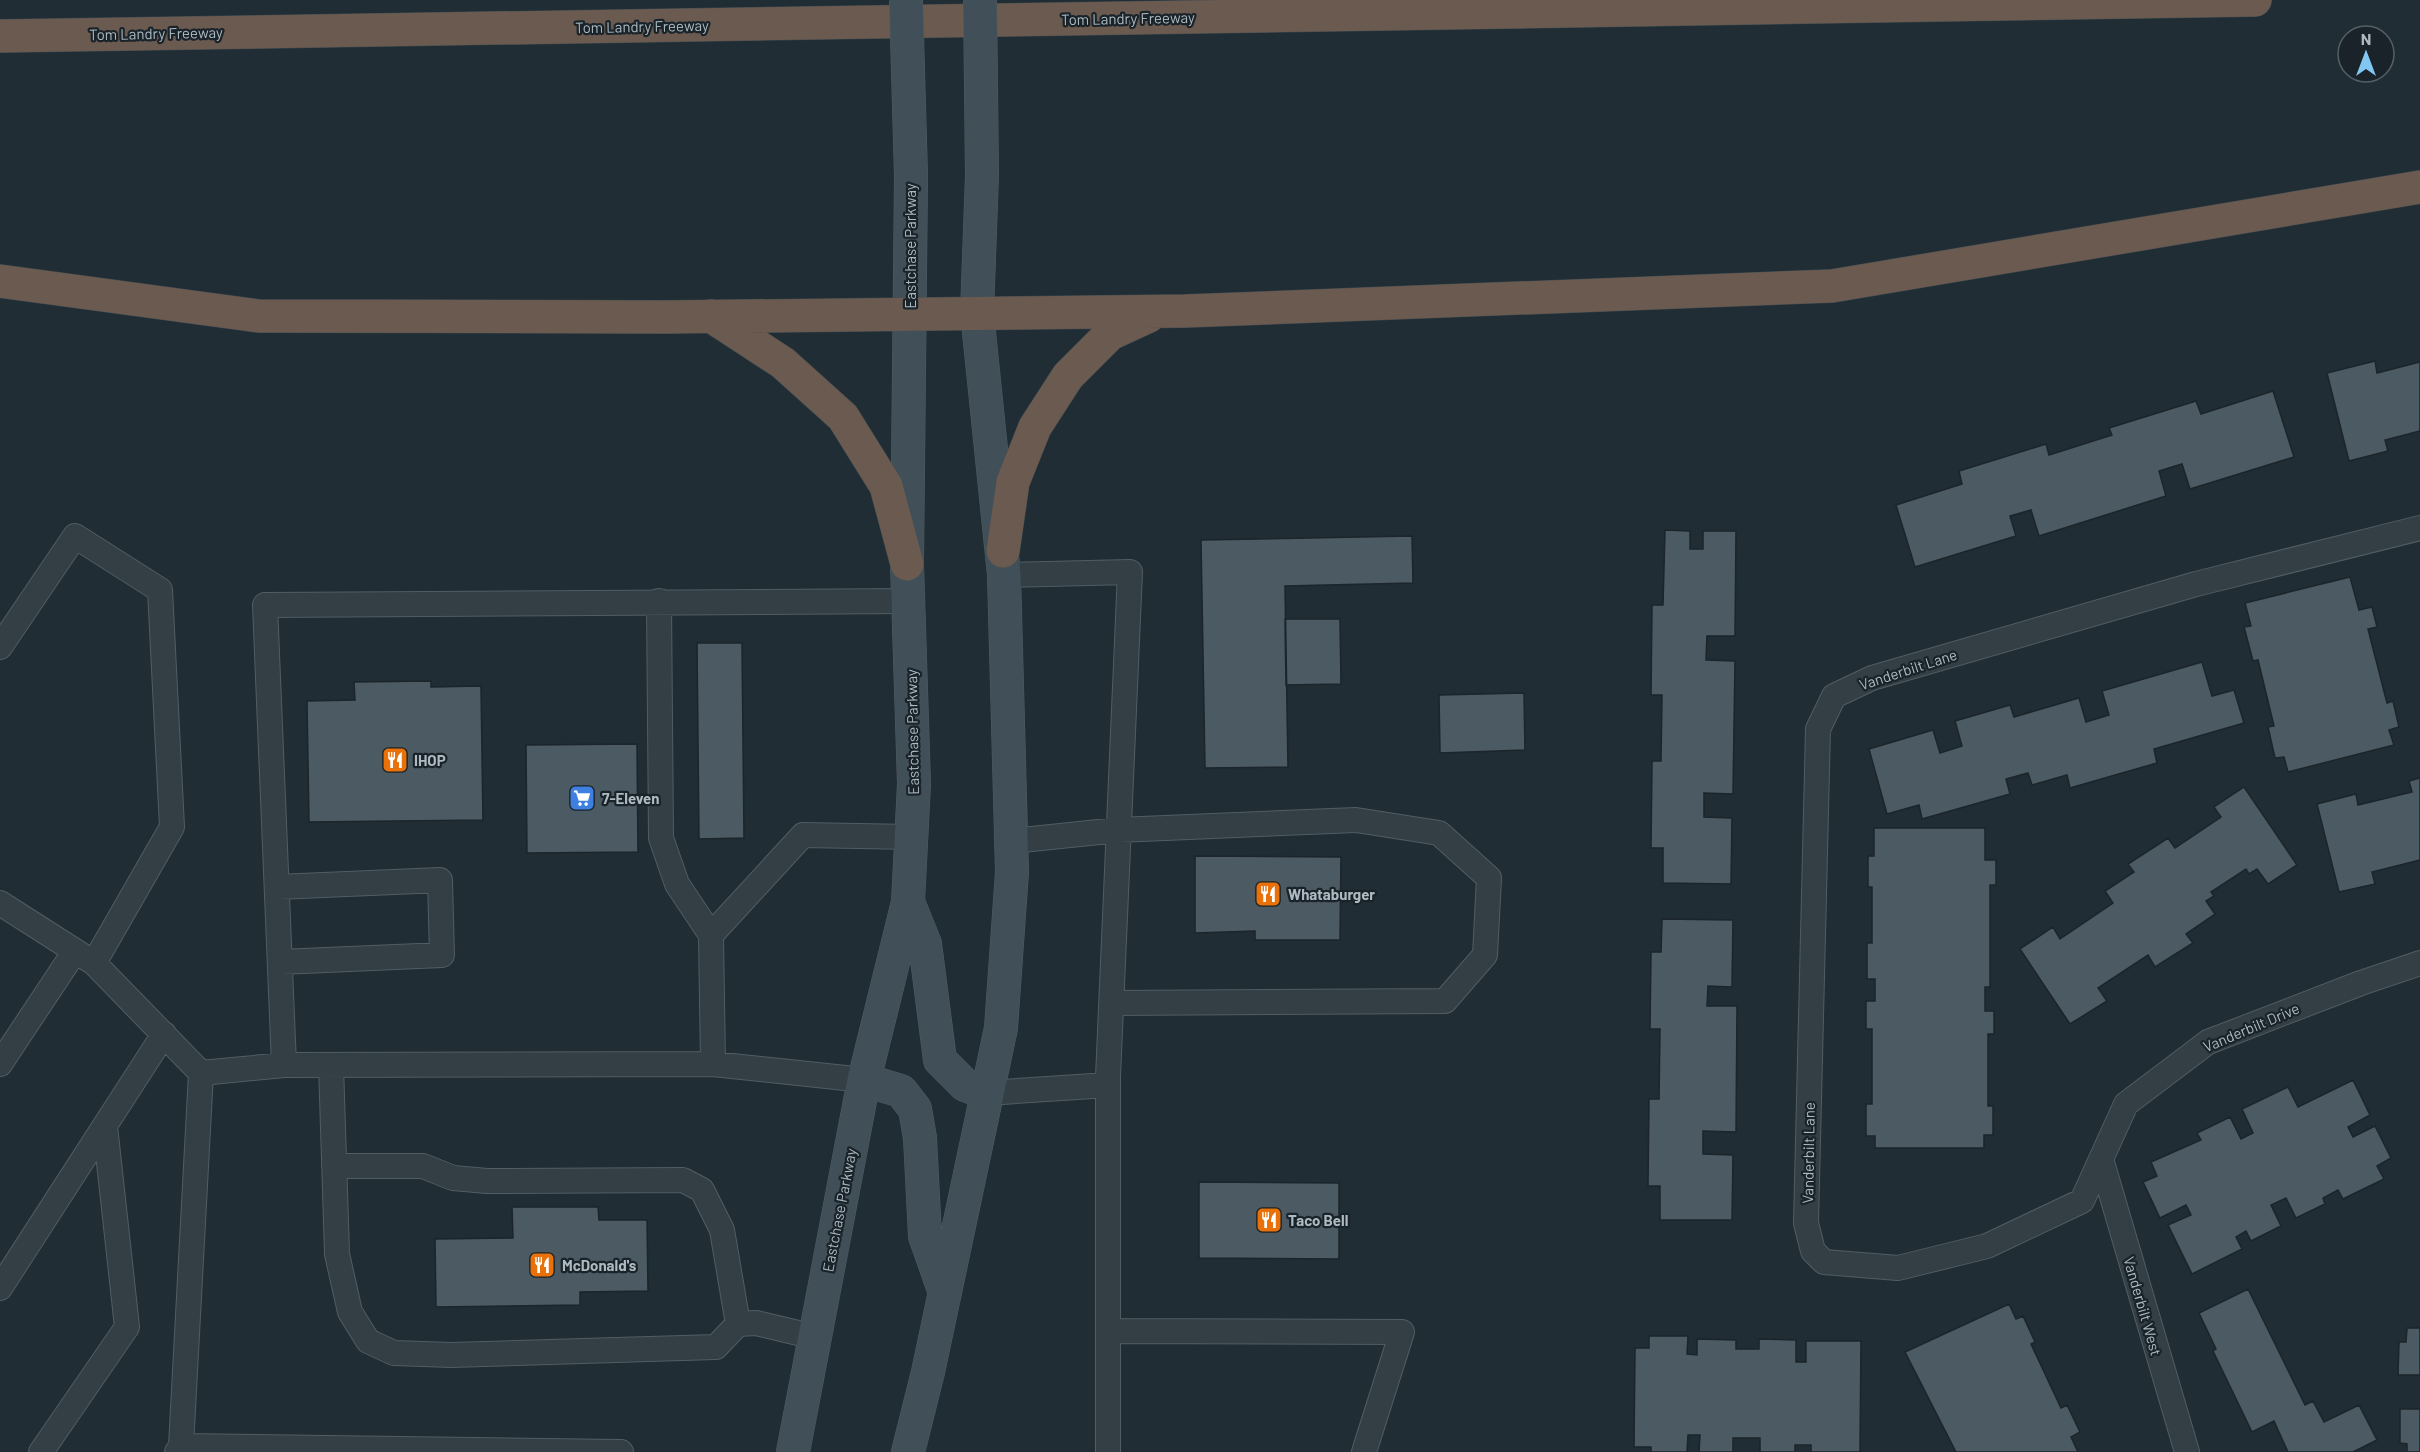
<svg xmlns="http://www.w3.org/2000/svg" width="2420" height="1452" font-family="Barlow,sans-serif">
  <rect width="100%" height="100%" fill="#202d34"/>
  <!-- building -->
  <path fill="#4b5a63" stroke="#1b252b" stroke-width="1.5" d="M2375,361L2377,373L2420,362V431L2385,440L2388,451L2349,461L2327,373Z
    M2273,391L2294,457L2190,489L2182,464L2159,471L2166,496L2039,536L2031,510L2010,516L2016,536L1915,567L1896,505L1962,484L1959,471L2046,444L2049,455L2112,435L2109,428L2196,401L2201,414Z
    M1665,530L1690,531V549H1703V531H1736L1735,636H1707L1706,660L1735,661L1733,794L1704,793V817L1732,818L1731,884L1663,883V848H1651L1652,761H1661L1662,695H1651L1652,605H1663Z
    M1412,536L1413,583L1285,586L1288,767L1205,768L1201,540Z
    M2350,577L2359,610L2372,607L2377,627L2368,629L2387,703L2393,701L2399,727L2389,730L2394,745L2288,772L2284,757L2275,758L2268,727L2274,726L2258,660L2253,661L2244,627L2251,626L2245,603Z
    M1285,619H1340L1341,684L1286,685Z
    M697,643H742L744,838L699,839Z
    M2202,662L2212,696L2234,690L2244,723L2154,749L2157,763L2070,788L2067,775L2032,785L2028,773L2006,779L2010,794L1922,819L1919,805L1887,814L1869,749L1933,730L1940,753L1962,746L1955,721L2010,705L2014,717L2079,698L2086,722L2109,715L2102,691Z
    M431,681V687L481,686L483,820L309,822L307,701L355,700L354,682Z
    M1524,693L1525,750L1440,753L1439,695Z
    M637,744L638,852L527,853L526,745Z
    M2420,778V860L2372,872L2375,884L2339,892L2317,804L2356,794L2358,805L2412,792L2409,781Z
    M2244,787L2297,865L2268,884L2257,869L2249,874L2246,869L2211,892L2214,896L2206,901L2215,914L2186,934L2193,943L2155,967L2148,955L2098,988L2107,1001L2070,1024L2020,949L2053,927L2060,939L2113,903L2105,891L2134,872L2128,864L2168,838L2175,848L2221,817L2214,807Z
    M1874,828H1985V860H1996V885H1990V987H1985V1011H1994V1034H1988V1106H1993V1135H1984V1148H1875V1136H1866V1104H1872V1029H1866V1001H1875V979H1867V943H1872V887H1868V856H1874Z
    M1195,856L1341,857L1340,940H1255V931L1195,933Z
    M1662,919L1733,920L1732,987L1708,986L1707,1006H1737L1736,1132L1703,1131V1154L1733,1155L1732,1220H1660V1186H1648L1649,1099H1659L1660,1029H1650L1651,952H1661Z
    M2353,1080L2370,1115L2348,1127L2353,1137L2375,1126L2391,1158L2377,1166L2384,1179L2343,1199L2338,1190L2323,1198L2325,1204L2296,1218L2286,1198L2271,1205L2281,1226L2251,1241L2246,1231L2236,1237L2242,1249L2192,1274L2168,1225L2191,1215L2186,1205L2160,1218L2143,1182L2157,1176L2151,1162L2201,1140L2197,1133L2230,1117L2241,1139L2253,1133L2242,1109L2288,1087L2298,1107Z
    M1199,1182L1339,1183V1259L1199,1258Z
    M512,1207H598L599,1220H647L648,1291L580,1292V1305L436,1307L435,1239L513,1238Z
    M2248,1289L2305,1405L2313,1401L2324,1422L2359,1405L2377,1440L2353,1452H2288L2274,1421L2252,1432L2213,1351L2216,1349L2199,1313Z
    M2009,1304L2016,1319L2023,1316L2035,1342L2031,1344L2061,1408L2067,1405L2080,1432L2071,1437L2078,1452H1956L1905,1352Z
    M2407,1328H2420V1375H2398L2399,1342H2406Z
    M1649,1336H1688L1687,1354L1697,1355V1339L1736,1340V1349H1759V1339L1796,1340V1362H1806V1341H1861L1860,1452H1811V1445H1795V1452H1760V1438H1733V1452H1699L1700,1435H1688L1687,1452H1651V1447H1634L1635,1348H1649Z
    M2400,1409H2420V1452H2407V1444L2400,1443Z"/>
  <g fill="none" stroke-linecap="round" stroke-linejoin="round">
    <!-- lane casing -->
    <g stroke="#515d63" stroke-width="26">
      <path id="lane" d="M2420,528L2196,584L1872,678L1834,696L1818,729L1806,1223L1813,1251L1824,1262L1898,1268L1987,1246L2082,1201L2126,1104L2208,1042L2361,983L2420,963
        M1004,575L1130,572L1108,1077V1452
        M659,601L661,838L677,884L711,935L713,1064
        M0,647L75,536L160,590L172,827L94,963
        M1012,841L1118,830L1356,820L1439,833L1489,878L1485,955L1445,1001L1112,1003
        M277,887L440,880L442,955L280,962
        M0,903L94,963L201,1073
        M711,935L803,835L912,837
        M0,1064L75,951
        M284,1065L713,1064L864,1080
        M331,1065L337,1254L350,1312L368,1341L394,1353L451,1355L716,1347L738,1324L756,1323L815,1337
        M987,1093L1108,1085
        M2101,1159L2187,1452
        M334,1166H423L453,1178L487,1181L683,1180L702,1190L722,1230L738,1324
        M0,1288L164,1034
        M1108,1331L1402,1332L1364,1452
        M181,1446L621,1452
        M41,1452L127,1327L105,1126
        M177,1452L181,1446L201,1073L284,1065L265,605L908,601"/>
    </g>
    <!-- secondary casing -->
    <g stroke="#515d63" stroke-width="34">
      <path id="secondary" d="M908,902L925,944L940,1060L965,1085L987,1093
        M864,1080L901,1091L915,1109L920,1138L925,1236L945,1293
        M793,1452L864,1080L908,902L914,784L907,564L911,176
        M908,1452L928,1372L1001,1028L1012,872L1004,575L977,313L982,175"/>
    </g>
    <!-- highway casing -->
    <g stroke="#3e494f" stroke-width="34">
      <path id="highway" d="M0,36L2255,0
        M0,281L259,316L666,317L1185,311L1832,286L2420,187
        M711,316L783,363L843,417L886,486L907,564
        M1003,551L1013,482L1035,427L1068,376L1110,334L1149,316"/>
    </g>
    <!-- lane -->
    <use href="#lane" stroke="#333f45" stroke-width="24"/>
    <!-- secondary -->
    <use href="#secondary" stroke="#414f58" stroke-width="33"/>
    <!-- highway -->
    <use href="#highway" stroke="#6b5a50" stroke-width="33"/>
    <!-- secondary-bridge casing -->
    <g stroke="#515d63" stroke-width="34" stroke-linecap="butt">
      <path id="secondary-bridge" d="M906,0L911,176
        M980,0L982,175"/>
    </g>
    <!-- secondary-bridge -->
    <use href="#secondary-bridge" stroke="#414f58" stroke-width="33"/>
  </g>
  <!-- icons -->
  <defs>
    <g id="restaurant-square" transform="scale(1.35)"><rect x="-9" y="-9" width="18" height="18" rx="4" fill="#e8710a" stroke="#192329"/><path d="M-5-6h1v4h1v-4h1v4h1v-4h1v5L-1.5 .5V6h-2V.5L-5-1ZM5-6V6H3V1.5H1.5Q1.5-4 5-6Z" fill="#fff"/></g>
    <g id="supermarket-square" transform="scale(1.35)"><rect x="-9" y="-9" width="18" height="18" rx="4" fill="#3f7fe0" stroke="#192329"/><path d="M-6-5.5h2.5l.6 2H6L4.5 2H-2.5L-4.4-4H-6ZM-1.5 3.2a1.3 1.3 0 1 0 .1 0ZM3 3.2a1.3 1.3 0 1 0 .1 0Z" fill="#fff"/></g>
  </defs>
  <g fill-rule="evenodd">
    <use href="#restaurant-square" x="395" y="760"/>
    <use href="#supermarket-square" x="582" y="798"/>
    <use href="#restaurant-square" x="1268" y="894"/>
    <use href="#restaurant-square" x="1269" y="1220"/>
    <use href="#restaurant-square" x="542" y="1265"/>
  </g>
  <g text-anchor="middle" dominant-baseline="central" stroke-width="4.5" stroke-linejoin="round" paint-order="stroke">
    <!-- street labels -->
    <g font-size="15" fill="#adbac2" stroke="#192329">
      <text transform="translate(1128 18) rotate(-1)">Tom Landry Freeway</text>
      <text transform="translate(642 26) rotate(-1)">Tom Landry Freeway</text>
      <text transform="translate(156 33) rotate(-1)">Tom Landry Freeway</text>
      <text transform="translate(910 246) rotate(-90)">Eastchase Parkway</text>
      <text transform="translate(1908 669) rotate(-18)">Vanderbilt Lane</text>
      <text transform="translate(912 732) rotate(-91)">Eastchase Parkway</text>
      <text transform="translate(2251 1027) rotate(-23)">Vanderbilt Drive</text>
      <text transform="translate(1808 1153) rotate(-89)">Vanderbilt Lane</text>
      <text transform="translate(839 1210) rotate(-79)">Eastchase Parkway</text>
      <text transform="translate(2143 1306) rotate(74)">Vanderbilt West</text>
    </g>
    <!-- poi labels -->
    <g font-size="15" font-weight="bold" fill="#adbac2" stroke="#192329" text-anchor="start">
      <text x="414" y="760">IHOP</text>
      <text x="602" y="798">7-Eleven</text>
      <text x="1288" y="894">Whataburger</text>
      <text x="1288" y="1220">Taco Bell</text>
      <text x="562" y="1265">McDonald's</text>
    </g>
  </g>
  <!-- north arrow -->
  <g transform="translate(2366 54)"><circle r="28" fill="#192329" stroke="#545f66" stroke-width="1.5"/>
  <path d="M0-4.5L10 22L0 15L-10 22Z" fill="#82c7f2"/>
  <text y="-9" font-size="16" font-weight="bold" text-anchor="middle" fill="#adbac2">N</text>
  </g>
</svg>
